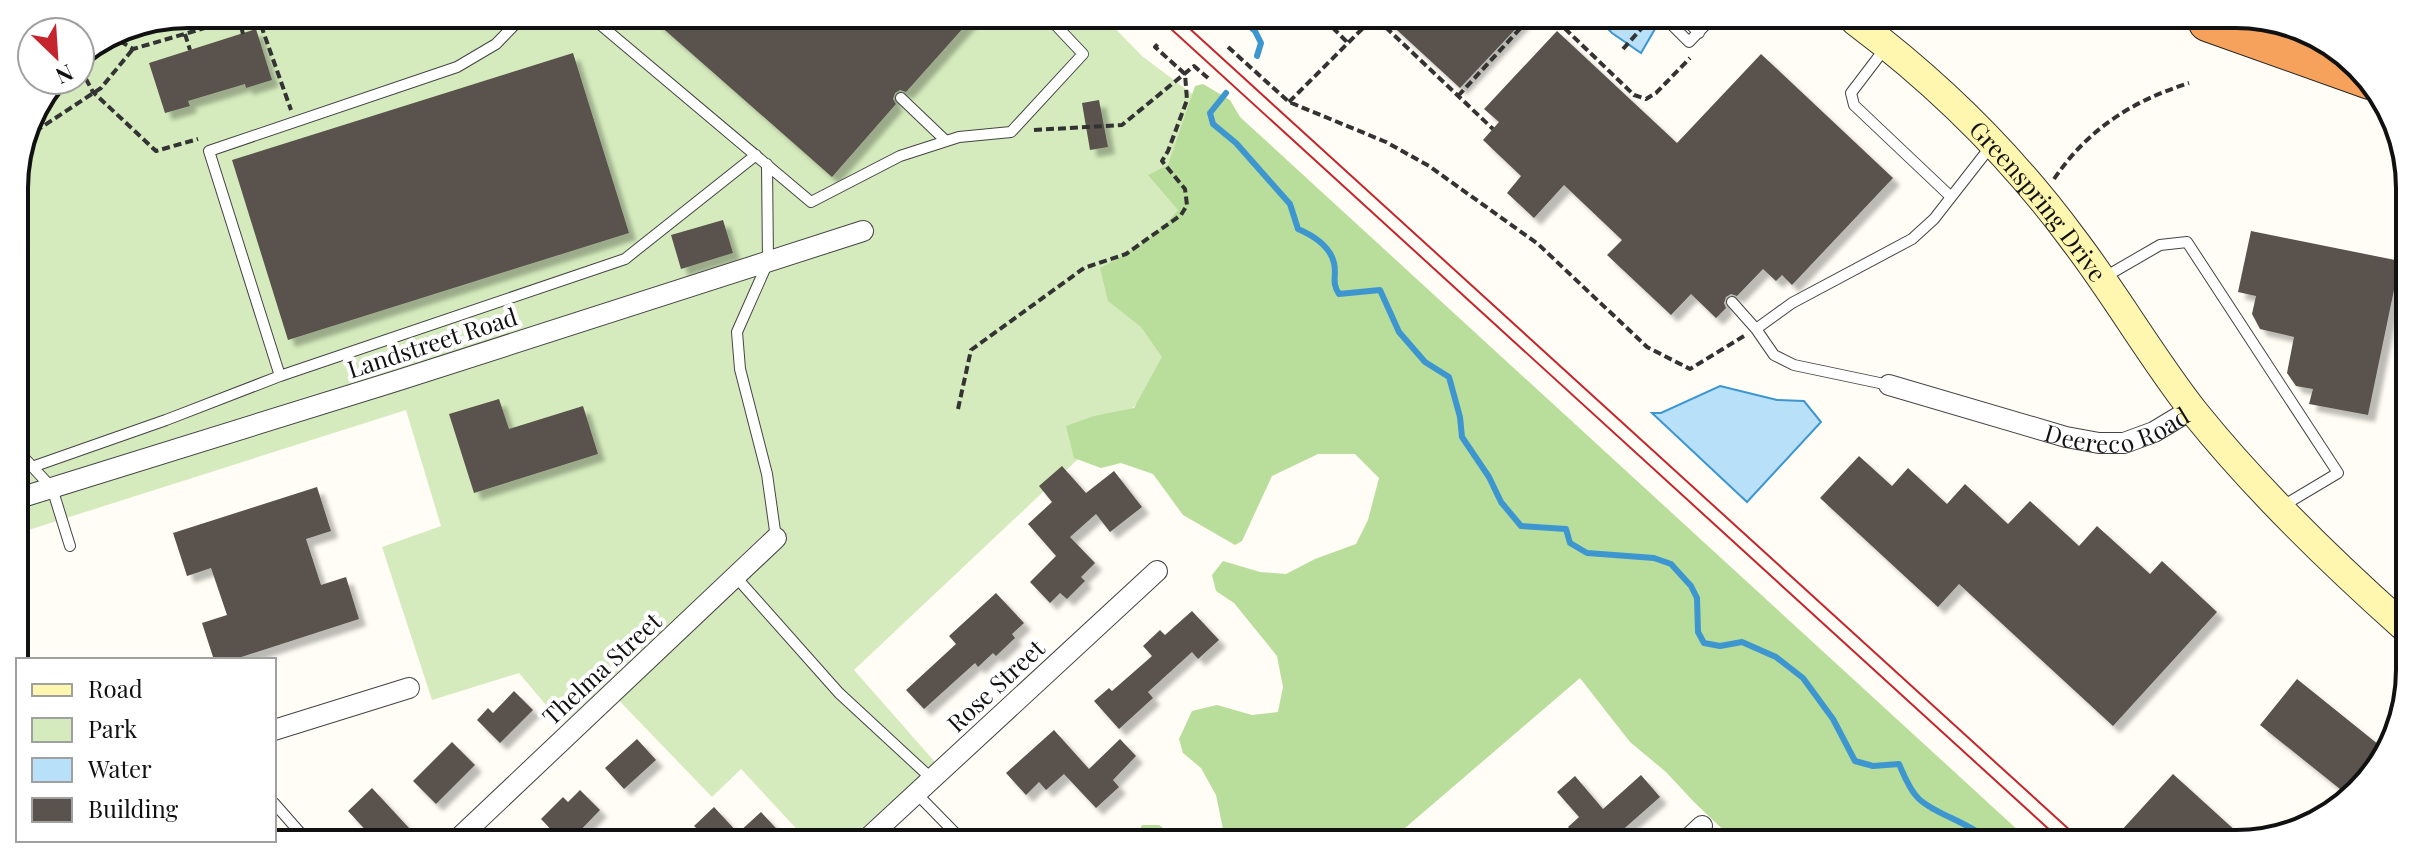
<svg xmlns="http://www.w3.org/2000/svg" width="2424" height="858" font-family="'Playfair Display',serif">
  <defs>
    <filter id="shadow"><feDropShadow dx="7" dy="7" stdDeviation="2" flood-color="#0004"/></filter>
  </defs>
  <rect width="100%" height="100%" fill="#fffdf5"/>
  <!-- green -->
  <path fill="#d5ebbd" d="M188,14L1105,18L1142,56L1272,154L1246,301L854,670L935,762L851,838H805L741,769L712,797L605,686L562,724L519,673L432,700L382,547L441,526L406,410L16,534L14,177L32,111L56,80H80V53L122,27Z"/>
  <!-- forest -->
  <path fill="#b9dd9b" d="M1203,84L1230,100L1240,117L2032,843L1736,842L1694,802L1666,772L1630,742L1580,678L1391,840L1225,839L1216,795L1201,768L1183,753L1179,739L1192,711L1217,705L1252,715L1278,712L1283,687L1277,656L1234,603L1216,591L1212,575L1223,561L1260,572L1286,574L1315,559L1356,544L1368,520L1379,478L1355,454H1318L1272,476L1242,541L1235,545L1183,515L1153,474L1121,463L1101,468L1074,458L1066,426L1094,416L1134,408L1162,357L1141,327L1108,301L1100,268C1130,253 1157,236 1178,210L1148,175L1168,165L1195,86Z
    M1142,825H1159L1178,839H1135Z"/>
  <!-- water -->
  <path fill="#b8e0f8" stroke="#3e96d0" stroke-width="2" d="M1599,20H1656L1659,22L1641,53L1612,33Z
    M1720,386L1777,400L1804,401L1821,422L1747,502L1652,413H1661Z"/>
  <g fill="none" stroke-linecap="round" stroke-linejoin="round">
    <!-- stream -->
    <path stroke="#3e96d0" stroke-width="6" d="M1242,19L1255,31L1261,43L1257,56
      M1226,93L1210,113L1213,124L1236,143L1290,204L1298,229C1312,235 1330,246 1334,263C1337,276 1331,282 1339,294L1380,290L1399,332L1425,362L1449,377L1460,417L1462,437L1489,477L1501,502L1521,526L1566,529L1570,543L1587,553L1654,558L1671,564L1691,586L1697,598L1698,632L1704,643L1720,646L1742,642L1776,657L1803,678L1833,719L1855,761L1873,766L1899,764C1904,775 1909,789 1918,798C1934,814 1969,822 1990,841L2005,837L2015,843"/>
  </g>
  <!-- building -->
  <path fill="#5a524d" filter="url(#shadow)" d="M649,16L973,17L906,92L900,90L895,93L893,99L896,104L832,177Z
    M1385,19L1524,20L1460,88Z
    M256,29L272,80L246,88L245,84L188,101L190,106L165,113L149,63Z
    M1557,31L1677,143L1761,54L1893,178L1792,285L1782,275L1776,281L1763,269L1737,296L1731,294L1726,297L1724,303L1726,308L1716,318L1691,294L1671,315L1607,255L1622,240L1564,185L1534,218L1507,193L1521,176L1483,140L1499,122L1484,109Z
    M573,53L629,233L288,340L232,160Z
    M1099,100L1108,147L1090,150L1082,103Z
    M723,220L733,253L681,269L671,235Z
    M2251,231L2400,261L2368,415L2309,404L2313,389L2296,386L2287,373L2294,337L2260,329L2252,314L2256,296L2238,292Z
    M499,399L509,429L583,406L598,454L474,493L449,414Z
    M1859,456L1892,486L1908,468L1947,504L1965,484L2008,524L2030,501L2079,546L2097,526L2150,574L2162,561L2217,612L2113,726L1959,584L1938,607L1820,498Z
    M1062,466L1086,493L1114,471L1142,507L1110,532L1096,514L1070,537L1095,563L1081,577L1085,581L1067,599L1060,593L1050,603L1030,582L1056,556L1028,524L1052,502L1039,486Z
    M317,487L331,531L306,539L321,585L346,577L359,619L232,660H214L202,623L227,615L211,568L187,576L173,533Z
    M996,593L1024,623L1012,634L1015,638L996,656L993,653L978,667L975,663L924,709L906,690L956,644L949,636Z
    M1192,611L1219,640L1198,659L1192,652L1148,692L1153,698L1119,729L1094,701L1109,688L1112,691L1152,656L1143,646L1160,630L1165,635Z
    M2297,679L2384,749L2350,797L2260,725Z
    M514,691L533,710L500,743L477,720L488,708L493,713Z
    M1054,730L1089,769L1120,739L1136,756L1113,780L1119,787L1096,808L1064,774L1046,790L1039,782L1026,795L1006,773Z
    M637,739L656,760L624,789L605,768Z
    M452,742L475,765L436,804L413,781Z
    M2173,774L2249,843H2110Z
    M1641,775L1660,797L1610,841H1581L1568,827L1579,817L1557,792L1575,776L1603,809Z
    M372,788L409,828L400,836H371L348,811Z
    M580,790L600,810L574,837H558L541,819L563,797L568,802Z
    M714,807L738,833L761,812L785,838L706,837L694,826Z"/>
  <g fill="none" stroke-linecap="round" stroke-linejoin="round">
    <!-- lane casing -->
    <g stroke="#444" stroke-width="12">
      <path id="lane" d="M590,16L811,202L900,156L959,137L1011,132L1083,54L1049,18
        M1667,20L1689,42L1709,21
        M1686,20L1699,33
        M1886,47L1851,93L1854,105L1950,196
        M901,98L946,141
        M767,164L768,262L737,332L740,369L767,474L776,538
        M2103,278L2160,245L2187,242L2338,473L2281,507
        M1732,302L1756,329L1774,355L1794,365L1889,385
        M1756,329L1792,303L1912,239L1934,219L1991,146
        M280,376L209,151L457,67L496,44L524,15
        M16,449L52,488L70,546
        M32,467L166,420L280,376L625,259L756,155
        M735,576L839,693L932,779
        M916,793L960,838
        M274,803L303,836"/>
    </g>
    <!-- street casing -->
    <g stroke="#444" stroke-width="22">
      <g id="street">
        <path id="s1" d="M1889,385L2066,437L2099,443H2124L2154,432L2192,409"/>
        <path d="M16,499L396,381L863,231"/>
        <path d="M274,730L409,688"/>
        <path d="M461,836L776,538"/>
        <path d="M868,838L1157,571"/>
        <path d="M1686,841L1702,826"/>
      </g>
    </g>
    <!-- secondary casing -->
    <g stroke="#333" stroke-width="30">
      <g id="secondary">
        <path id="s2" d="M1855,21C1939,84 2011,155 2073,239C2116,295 2151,357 2195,413C2257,490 2328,559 2402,625"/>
      </g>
    </g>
    <!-- highway casing -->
    <g stroke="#222" stroke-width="38">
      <path id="highway" d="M2207,23L2370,81"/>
    </g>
    <!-- path -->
    <path stroke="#333" stroke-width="4" stroke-dasharray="8 4" stroke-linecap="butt" d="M257,14L291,110
      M239,18L243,34
      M1324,19L1348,43
      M1377,19L1493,129
      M1556,20L1634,95L1646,99L1656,93L1690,58
      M185,34L190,50
      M110,35L133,49L239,18L245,14
      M1228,47L1289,102L1386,142L1429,166L1538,244L1647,347L1690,369L1744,336
      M1623,49L1649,20
      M80,68L93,92L156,151L198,139
      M1458,96L1528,20
      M1289,102L1372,19
      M1034,130L1122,125L1194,66L1208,78
      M25,138L101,88L133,49
      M2054,179C2088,129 2132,101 2189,83
      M958,409L971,350L1084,268L1126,254L1181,215L1187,205L1185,189L1162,161L1168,151L1187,100L1185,74L1155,47L1158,44"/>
    <!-- lane -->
    <use href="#lane" stroke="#fff" stroke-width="10"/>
    <!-- street -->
    <use href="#street" stroke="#fff" stroke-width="20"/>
    <!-- secondary -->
    <use href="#secondary" stroke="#fff6b0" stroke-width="28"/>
    <!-- highway -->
    <use href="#highway" stroke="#f6a25c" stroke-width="36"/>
    <!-- tram -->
    <path stroke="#c5252d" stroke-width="2" d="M1159,18L2064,843
      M1178,18L2084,843"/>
  </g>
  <g text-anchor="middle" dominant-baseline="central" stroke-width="8" stroke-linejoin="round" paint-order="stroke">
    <!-- street labels -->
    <g font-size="24" fill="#111" stroke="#fff">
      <text stroke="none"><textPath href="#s2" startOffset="258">Greenspring Drive</textPath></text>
      <text transform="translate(432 342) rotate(-18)">Landstreet Road</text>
      <text stroke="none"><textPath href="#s1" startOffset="238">Deereco Road</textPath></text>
      <text transform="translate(601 668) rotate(-43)">Thelma Street</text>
      <text transform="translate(995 685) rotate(-43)">Rose Street</text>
    </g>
  </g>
  <!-- crop -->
  <path d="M0 0H2424V858H0ZM188 28H2236A160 160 0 0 1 2396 188V670A160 160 0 0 1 2236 830H188A160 160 0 0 1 28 670V188A160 160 0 0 1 188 28Z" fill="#fff" fill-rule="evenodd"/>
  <path fill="none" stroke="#111" stroke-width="4" d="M188 28H2236A160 160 0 0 1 2396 188V670A160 160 0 0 1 2236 830H188A160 160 0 0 1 28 670V188A160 160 0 0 1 188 28Z"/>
  <!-- legend -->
  <rect x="16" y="658" width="260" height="184" fill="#ffffff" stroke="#a0a0a0" stroke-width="2"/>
  <rect x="32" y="684" width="40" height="12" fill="#fff6b0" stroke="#a0a0a0" stroke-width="2"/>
  <text x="88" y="698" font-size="24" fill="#111111">Road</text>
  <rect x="32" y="718" width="40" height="24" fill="#d5ebbd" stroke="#a0a0a0" stroke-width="2"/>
  <text x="88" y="738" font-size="24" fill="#111111">Park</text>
  <rect x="32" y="758" width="40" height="24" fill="#b8e0f8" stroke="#a0a0a0" stroke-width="2"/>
  <text x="88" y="778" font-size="24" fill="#111111">Water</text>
  <rect x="32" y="798" width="40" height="24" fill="#5a524d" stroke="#a0a0a0" stroke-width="2"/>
  <text x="88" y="818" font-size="24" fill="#111111">Building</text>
  <!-- north arrow -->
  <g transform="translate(56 56) rotate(155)"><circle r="38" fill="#ffffff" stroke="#a0a0a0" stroke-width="2"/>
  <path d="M0-6L14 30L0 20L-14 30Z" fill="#c5252d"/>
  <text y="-12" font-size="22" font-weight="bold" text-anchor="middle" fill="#111111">N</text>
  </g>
</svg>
